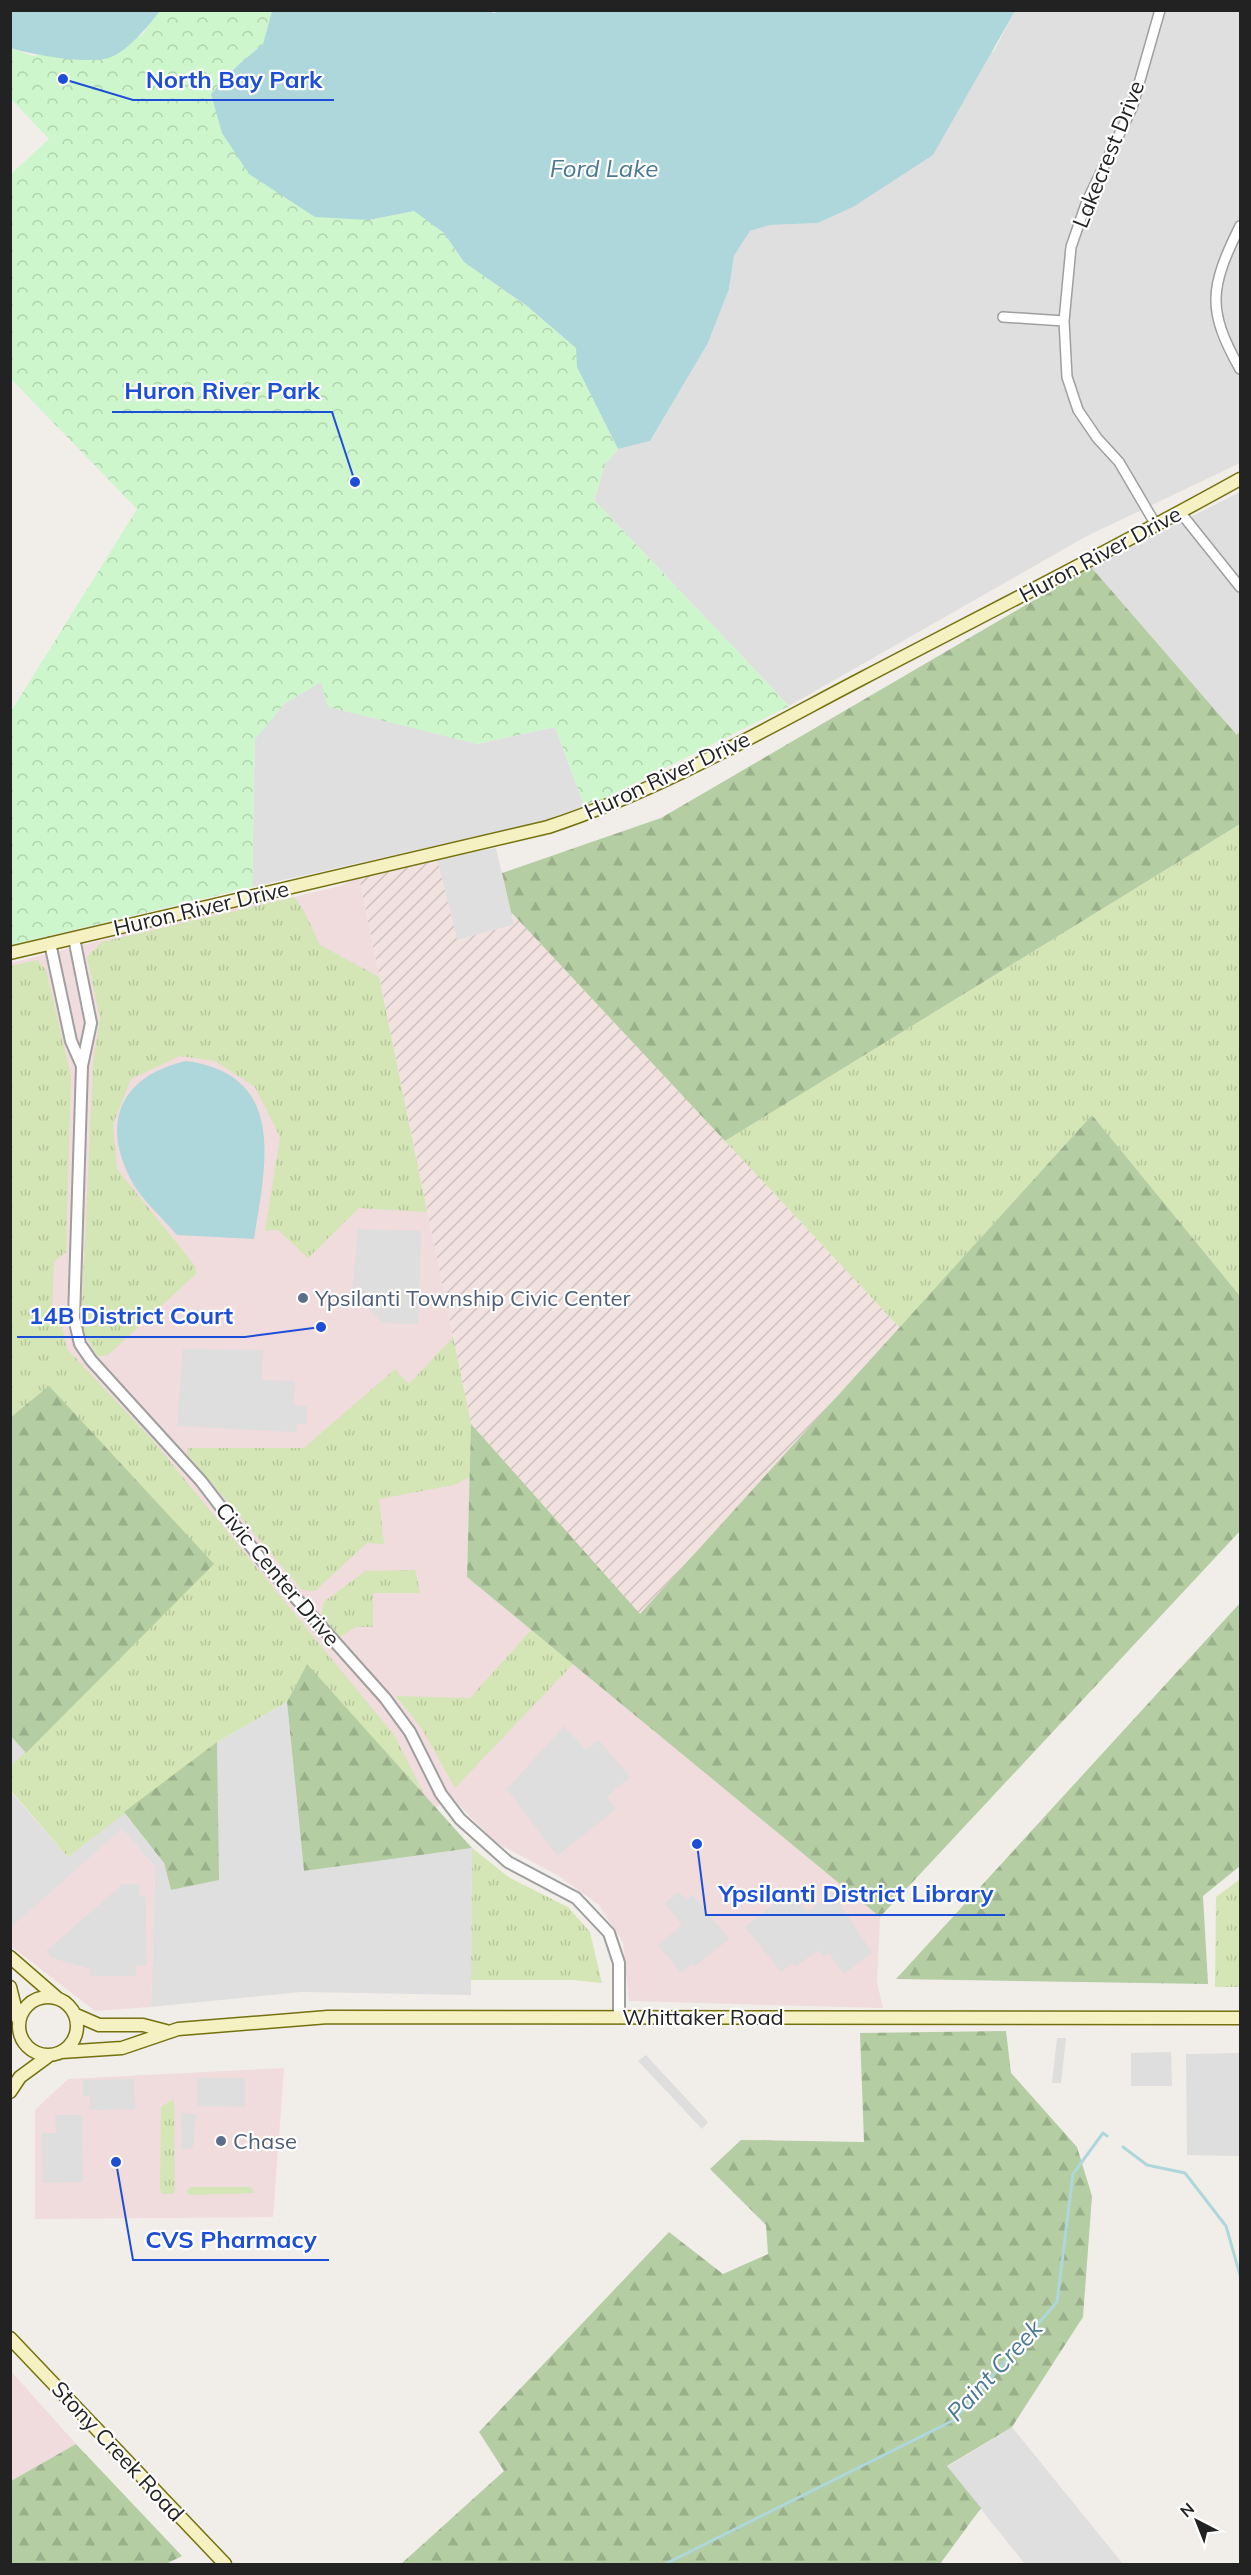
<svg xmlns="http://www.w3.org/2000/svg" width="1251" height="2575" font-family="Mulish,sans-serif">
  <defs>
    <pattern id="military-furrows" width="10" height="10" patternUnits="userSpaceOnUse" patternTransform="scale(1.5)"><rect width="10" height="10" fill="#f1e1df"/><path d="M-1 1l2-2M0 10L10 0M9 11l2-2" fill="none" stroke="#cec1bf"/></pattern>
    <pattern id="grass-tufts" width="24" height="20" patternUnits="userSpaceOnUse" patternTransform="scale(1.5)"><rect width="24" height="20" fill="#d4e6b5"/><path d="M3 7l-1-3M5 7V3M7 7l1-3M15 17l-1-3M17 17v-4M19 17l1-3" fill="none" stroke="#b6c59b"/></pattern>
    <pattern id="forest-firs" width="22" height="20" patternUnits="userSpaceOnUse" patternTransform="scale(1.5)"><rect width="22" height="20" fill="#b4cda2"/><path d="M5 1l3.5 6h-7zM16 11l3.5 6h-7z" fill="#9ab08b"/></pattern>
    <pattern id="park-crowns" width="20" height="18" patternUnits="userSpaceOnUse" patternTransform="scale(1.5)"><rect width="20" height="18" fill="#cef6cc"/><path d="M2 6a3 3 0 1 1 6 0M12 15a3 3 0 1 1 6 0" fill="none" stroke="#b1d3af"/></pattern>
  </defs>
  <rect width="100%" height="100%" fill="#f1eeea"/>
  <!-- residential -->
  <path fill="#e0dfdf" d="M1015,11H1240V463L1085,537L789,706L594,500L605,464L618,449L650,441L708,343L729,289L734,256L750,231L770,225L818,223L853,207L995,49Z
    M1240,492V738L1091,567Z
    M322,681L477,744L555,727L585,808L544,821L252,887L255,739L284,704Z
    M496,848L514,925L457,940L437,859Z
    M287,1702L304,1871L472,1848L471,1995L301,1992L151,2007L155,1867L122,1829L11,1928L10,1791L68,1857L124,1812L164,1863L171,1890L218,1880L217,1742Z
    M10,1735L26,1753L11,1767H10Z
    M1012,2427L1123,2564H1025L947,2467Z"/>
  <!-- commercial -->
  <path fill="#f0dbdd" d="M359,877L471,1424L467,1577L880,1917L877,1982L883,2008L629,2001L623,1942L599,1905L559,1876L495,1842L449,1795L436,1808L307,1664L11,1345V963L237,906L286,899L340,886Z
    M122,1829L155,1867L151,2007L95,2011L11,1946L10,1928Z
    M284,2068L273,2217L35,2219V2110L68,2079Z
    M10,2370L76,2444L11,2481H10Z"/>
  <!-- military -->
  <path fill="url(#military-furrows)" d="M437,859L457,940L514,925L511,912L900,1328L640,1615L471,1424L359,877Z"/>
  <!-- grass -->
  <path fill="url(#grass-tufts)" d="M1240,824V1296L1092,1115L900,1328L725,1141Z
    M294,897L303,909L320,945L379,977L427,1212L359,1208L308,1258L278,1230L265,1231L280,1137L255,1087L215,1061L180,1056L131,1079L113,1124L117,1169L196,1267V1274L108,1355L97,1356L81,1327L93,1063L100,1018L87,957L102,942Z
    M37,960L46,970L71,1076L66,1252L54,1262L52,1311L62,1327L67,1349L150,1437L394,1735L424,1794L306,1666L287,1702L217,1742L68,1857L11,1791L10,1767L213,1565L49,1387L11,1417V966Z
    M453,1337L471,1424L470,1477L454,1485L379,1499L384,1544L367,1543L315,1591L302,1590L187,1454L188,1448H304L395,1369L409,1384Z
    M415,1570L420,1593H373V1627H356L340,1637L321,1615L324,1602L365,1571Z
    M531,1630L573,1664L455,1788L422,1729L396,1696L470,1698Z
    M472,1848L510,1878L568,1907L590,1932L602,1983L573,1980H471Z
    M1240,1879V1987H1215L1216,1897Z
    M174,2099L175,2190L173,2194H162L160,2189L161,2107Z
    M190,2187H251L254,2193L189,2195L187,2191Z"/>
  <!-- forest -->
  <path fill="url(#forest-firs)" d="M1091,567L1237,735L1240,731V824L725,1141L511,912L502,873L661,818Z
    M1092,1115L1240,1296V1531L880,1917L467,1577L471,1424L640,1614Z
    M49,1386L214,1564L26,1753L10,1735L11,1417Z
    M1240,1603V1866L1203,1896L1208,1984L896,1979Z
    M307,1664L472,1848L304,1871L287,1702Z
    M217,1742L219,1880L171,1890L164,1863L124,1812Z
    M1006,2031L1011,2073L1077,2147L1092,2196L1083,2317L1012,2427L947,2466L981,2508L940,2564H401L504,2471L479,2432L669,2232L723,2274L768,2254L766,2225L710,2169L741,2140L864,2142L860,2033Z
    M76,2444L182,2556L166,2564H11V2481Z"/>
  <!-- park -->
  <path fill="url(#park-crowns)" d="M160,10L272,11L263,44L237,66L211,94L369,220L415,211L444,233L464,262L527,306L576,348L578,367L618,449L605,464L594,500L789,706L585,808L555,727L477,744L328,707L321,682L284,704L255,739L252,887L11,945L10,713L137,509L11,379V174L49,139L11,99V48L33,56L141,36Z"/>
  <!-- parking -->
  <path fill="#dedede" d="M358,1229L421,1231L418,1324L383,1323L352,1292Z
    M183,1349L263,1350L262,1380L295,1381L294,1405L307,1406V1424H297L296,1432L177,1426Z
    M564,1726L586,1750L599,1740L630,1777L607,1797L616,1809L557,1856L507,1789Z
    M123,1884H140L139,1896L145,1895L147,1965L136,1966V1976H90L91,1969L52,1958L46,1951Z
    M790,1891L807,1912L833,1893L872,1953L844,1974L829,1953L823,1956L819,1950L796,1966L792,1963L781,1972L745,1927Z
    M679,1892L686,1900L693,1895L729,1939L695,1966L692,1963L681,1973L658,1945L682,1925L665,1903Z
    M1057,2038H1066L1061,2083H1052Z
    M1171,2052L1172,2086H1131V2053Z
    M1240,2053V2156L1187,2155L1186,2054Z
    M646,2055L708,2122L702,2129L638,2061Z
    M197,2078H245V2107L197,2106Z
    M134,2079L135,2109L90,2110V2096H83V2080Z
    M181,2113L196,2114L193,2148L182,2150Z
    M55,2115H82L83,2182L43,2183L42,2133H56Z"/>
  <!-- water -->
  <path fill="#aed7db" d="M11,10H160V11C148,26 125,56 104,59C82,63 32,55 11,48Z
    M486,11L495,13L497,10L1015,11L933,155L853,207L818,223L770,225L750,231L734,256L729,289L708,343L650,441L618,449L577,367L576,348L527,306L464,262L444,233L414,211L369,220L315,217L249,174L222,133L211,94L237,66L263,44L272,11Z
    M186,1061C289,1075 265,1166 254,1239L177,1235C163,1218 140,1199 130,1178C100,1119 124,1075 186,1061Z"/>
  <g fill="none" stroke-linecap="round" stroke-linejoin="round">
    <!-- stream -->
    <path stroke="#aed7db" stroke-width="3" d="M1123,2147L1147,2165L1185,2173L1226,2226L1240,2275
      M665,2564L954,2420L1057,2302L1073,2174L1103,2133L1107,2136"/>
    <!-- minor casing -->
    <g stroke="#9f9f9f" stroke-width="12">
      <path id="minor" d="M1240,226C1210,287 1206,309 1240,369
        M1003,317L1064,321
        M1180,512L1240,587
        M1156,525L1119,462L1097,438L1078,410L1067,377L1064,321L1071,247L1087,201L1132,108L1160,10"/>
    </g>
    <!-- tertiary casing -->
    <g stroke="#9f9f9f" stroke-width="14">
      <path id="tertiary" d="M74,938L91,1023L82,1066L74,1318L80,1344L91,1360L201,1481L260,1558L385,1698L410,1732L441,1794L460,1819L508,1862L576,1898L609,1933L619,1963V2017
        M50,943L71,1041L82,1066"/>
    </g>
    <!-- secondary casing -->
    <g stroke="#74710e" stroke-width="15">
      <path id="secondary" d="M10,953L548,827C658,791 760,732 863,678C989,612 1116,548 1240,479
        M10,1957L56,1997
        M10,1987L18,2019
        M19 2026a29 29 0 1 1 58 0a29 29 0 1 1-58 0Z
        M76,2015L99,2025H143L166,2031
        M61,2052L122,2048L178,2029L328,2017L1240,2018
        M10,2092L20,2077L50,2055
        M10,2338L225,2564"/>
    </g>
    <!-- minor -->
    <use href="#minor" stroke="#fff" stroke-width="9"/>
    <!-- tertiary -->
    <use href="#tertiary" stroke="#fff" stroke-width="10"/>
    <!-- secondary -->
    <use href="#secondary" stroke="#f5f1c3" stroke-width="12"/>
  </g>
  <!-- markers -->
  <g fill="#5c6f8a" stroke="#fff" stroke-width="2">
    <circle cx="303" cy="1298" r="6"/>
    <circle cx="221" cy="2141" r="6"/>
  </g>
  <g text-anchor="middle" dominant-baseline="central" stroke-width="4.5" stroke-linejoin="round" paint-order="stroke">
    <!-- street labels -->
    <g font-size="22" fill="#222" stroke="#fff">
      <text transform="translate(1108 154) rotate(-68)">Lakecrest Drive</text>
      <text transform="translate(1100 554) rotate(-28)">Huron River Drive</text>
      <text transform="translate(667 775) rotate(-25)">Huron River Drive</text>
      <text transform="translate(201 908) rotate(-13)">Huron River Drive</text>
      <text transform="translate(278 1574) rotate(50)">Civic Center Drive</text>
      <text x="703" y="2017">Whittaker Road</text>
      <text transform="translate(118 2451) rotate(47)">Stony Creek Road</text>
    </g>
    <!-- service labels -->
    <g font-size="22" fill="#4e5e75" stroke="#fff" text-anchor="start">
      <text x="315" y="1298">Ypsilanti Township Civic Center</text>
      <text x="233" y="2141">Chase</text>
    </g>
    <!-- water labels -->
    <g font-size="24" font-style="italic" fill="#4b7994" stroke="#fff">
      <text x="604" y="168">Ford Lake</text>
      <text transform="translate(994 2370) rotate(-47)">Paint Creek</text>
    </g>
  </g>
  <!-- callouts -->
  <path fill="none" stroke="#1d4ed8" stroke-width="2" d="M63 79L133 100H334M355 482L332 412H112M321 1327L245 1337H17M697 1844L706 1915H1005M116 2162L133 2260H329"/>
  <g fill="#1d4ed8" stroke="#fff" stroke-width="2">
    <circle cx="63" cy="79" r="6"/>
    <circle cx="355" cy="482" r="6"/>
    <circle cx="321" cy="1327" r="6"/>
    <circle cx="697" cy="1844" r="6"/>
    <circle cx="116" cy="2162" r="6"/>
  </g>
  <g font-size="24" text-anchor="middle" font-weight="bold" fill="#1d4ed8" stroke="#fff" stroke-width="4.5" stroke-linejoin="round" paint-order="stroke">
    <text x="234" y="88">North Bay Park</text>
    <text x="222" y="399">Huron River Park</text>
    <text x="131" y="1324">14B District Court</text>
    <text x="856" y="1902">Ypsilanti District Library</text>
    <text x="231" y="2248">CVS Pharmacy</text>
  </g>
  <!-- border -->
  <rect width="1251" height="2575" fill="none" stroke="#222222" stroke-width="24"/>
  <!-- north arrow -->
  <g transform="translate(1197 2521) rotate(318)" stroke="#ffffff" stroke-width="4.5" paint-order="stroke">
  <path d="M0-4.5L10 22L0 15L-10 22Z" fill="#222222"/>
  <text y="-9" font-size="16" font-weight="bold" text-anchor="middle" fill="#222222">N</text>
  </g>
</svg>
